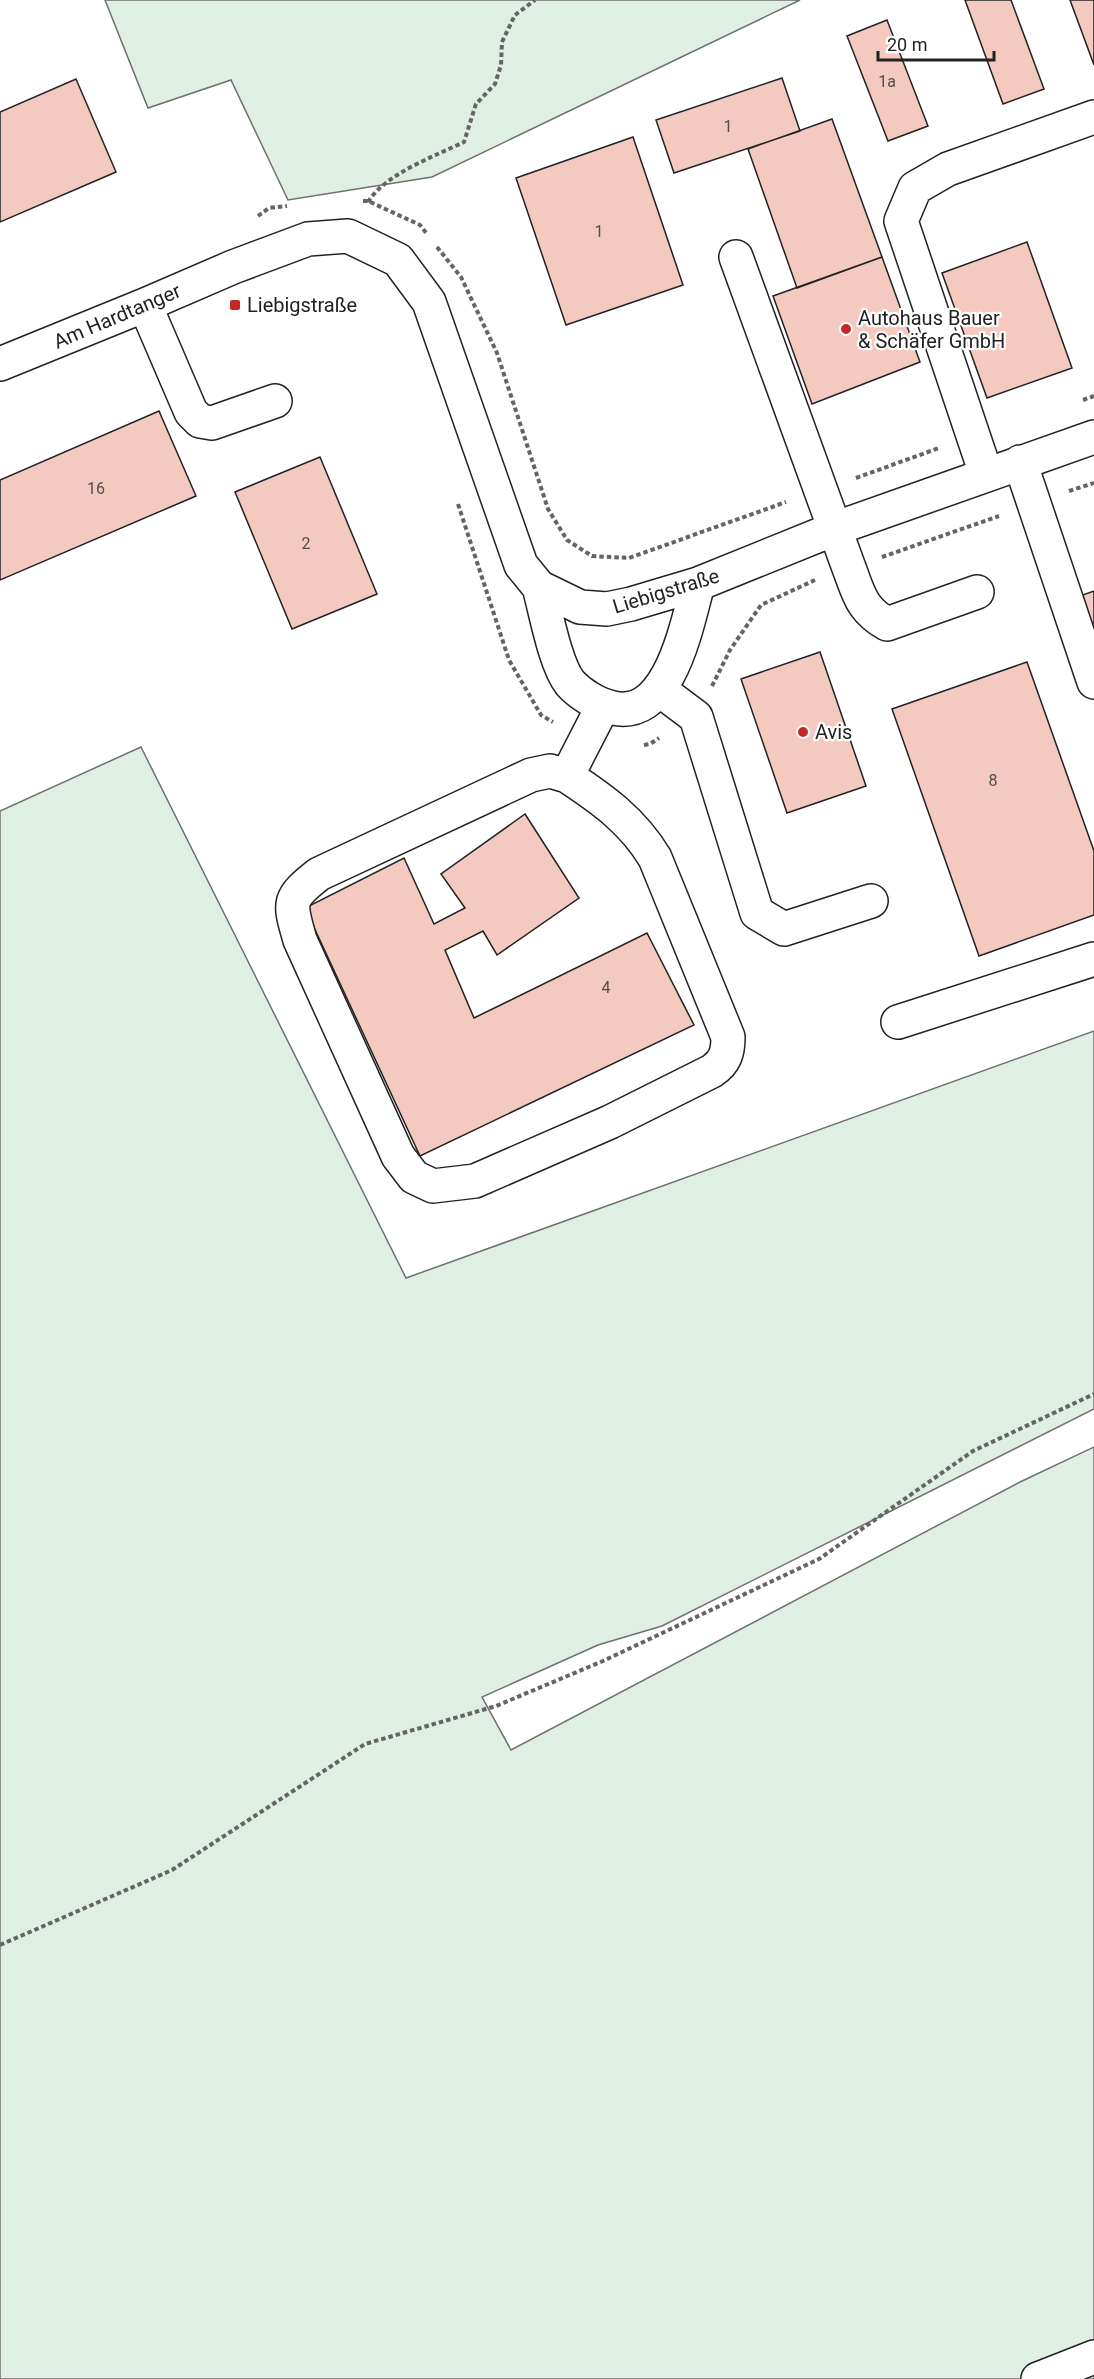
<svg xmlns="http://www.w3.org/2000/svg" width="1094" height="2379" font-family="Roboto,sans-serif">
  <rect width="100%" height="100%" fill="#fff"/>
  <!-- green -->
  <path fill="#e0efe3" stroke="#6f6f6f" stroke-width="1.5" d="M105,0H800L432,177L288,200L231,80L148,108Z
    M141,747L406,1278L1094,1031V1409L662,1626L598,1645L482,1697L511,1750L1020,1482L1094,1447V2379H0V811Z"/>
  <!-- building -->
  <path fill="#f3c9c0" stroke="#222" stroke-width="1.5" d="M965,0H1011L1044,89L1003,104Z
    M1070,0H1094V65Z
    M887,20L928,126L888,141L847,36Z
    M782,78L800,131L674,173L656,120Z
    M76,79L116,172L0,222V112Z
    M832,119L882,257L797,288L748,149Z
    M633,137L683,285L566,325L516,178Z
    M1027,242L1072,368L987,398L942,273Z
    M882,257L920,362L812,404L773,296Z
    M159,411L196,496L0,580V480Z
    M320,457L377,594L292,629L235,492Z
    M1094,591V645L1077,597Z
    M820,652L866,786L787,813L741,679Z
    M1027,662L1094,851V915L979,956L892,709Z
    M525,814L579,898L497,955L483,931L445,950L474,1018L647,933L694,1025L420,1156L305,908L404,858L434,924L465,908L441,874Z"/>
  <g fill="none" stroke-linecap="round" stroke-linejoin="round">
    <!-- minor casing -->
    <g stroke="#222" stroke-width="36">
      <path id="minor" d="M736,257L849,568C859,594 861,609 887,624L977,592
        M145,305L191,412L200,421L212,423L275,401
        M0,364L145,305L233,267L308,239L348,236L398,260L429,302L521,565L539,587L580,607L607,609L631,604L698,584L834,529L1094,437
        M1020,462L1094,682
        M986,474L901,221L915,188L948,169L1094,117
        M539,587C546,612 555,664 570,683C581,695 598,705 613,708C670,721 687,623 698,584
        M660,690L696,717L757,913L784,929L871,901
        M567,776L550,771L531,775L319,874C287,899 289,902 300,940L398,1156L414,1177L433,1186L475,1181L610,1122L712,1071C725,1062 728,1053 728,1037L655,858C633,821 602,799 567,776L603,706
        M898,1022L1094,959
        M1038,2379L1094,2357"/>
    </g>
    <!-- path -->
    <path stroke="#646464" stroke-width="4" stroke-dasharray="4.5 3" stroke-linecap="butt" d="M363,201H368L420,225L427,234
      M368,202C385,174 435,156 464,142L476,104L495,84L501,65L502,42L515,15L535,0
      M258,216L269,208L287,206
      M437,247L461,277L497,353L548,509L567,540L592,556L629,558L786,502
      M1083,400L1094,396
      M856,478L939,448
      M1069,491L1094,483
      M458,504L509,660L541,715L553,722
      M882,557L999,516
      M712,686L730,650L761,605L815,580
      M644,745L650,744L659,738
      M0,1945L172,1870L365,1744L496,1706L603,1661L819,1559L973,1451L1094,1394"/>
    <!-- minor -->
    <use href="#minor" stroke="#fff" stroke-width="33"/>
  </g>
  <!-- markers -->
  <g fill="#c62828" stroke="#fff" stroke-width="2">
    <rect x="229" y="299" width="12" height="12" rx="3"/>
    <circle cx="846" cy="329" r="6"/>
    <circle cx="803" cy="732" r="6"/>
  </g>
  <g text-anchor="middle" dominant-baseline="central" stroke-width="4.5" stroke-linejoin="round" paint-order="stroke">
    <!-- number labels -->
    <g font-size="16" fill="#564c4a">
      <text x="887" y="81">1a</text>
      <text x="728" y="126">1</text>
      <text x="599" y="231">1</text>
      <text x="96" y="488">16</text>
      <text x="306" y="543">2</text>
      <text x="993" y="780">8</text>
      <text x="606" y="987">4</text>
    </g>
    <!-- poi labels -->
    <g font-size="20" fill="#222" stroke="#fff" text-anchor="start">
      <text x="247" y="305">Liebigstraße</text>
      <text x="858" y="318">Autohaus Bauer<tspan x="858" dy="23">&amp; Schäfer GmbH</tspan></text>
      <text x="815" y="732">Avis</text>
    </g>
    <!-- street labels -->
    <g font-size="20" fill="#222" stroke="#fff">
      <text transform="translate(117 316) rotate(-23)">Am Hardtanger</text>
      <text transform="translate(666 591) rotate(-17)">Liebigstraße</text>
    </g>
  </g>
  <!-- scale -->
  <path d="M878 51v9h116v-9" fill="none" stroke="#222222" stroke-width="3"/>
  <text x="887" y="51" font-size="18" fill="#222222" stroke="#ffffff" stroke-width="4.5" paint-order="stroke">20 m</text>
</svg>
